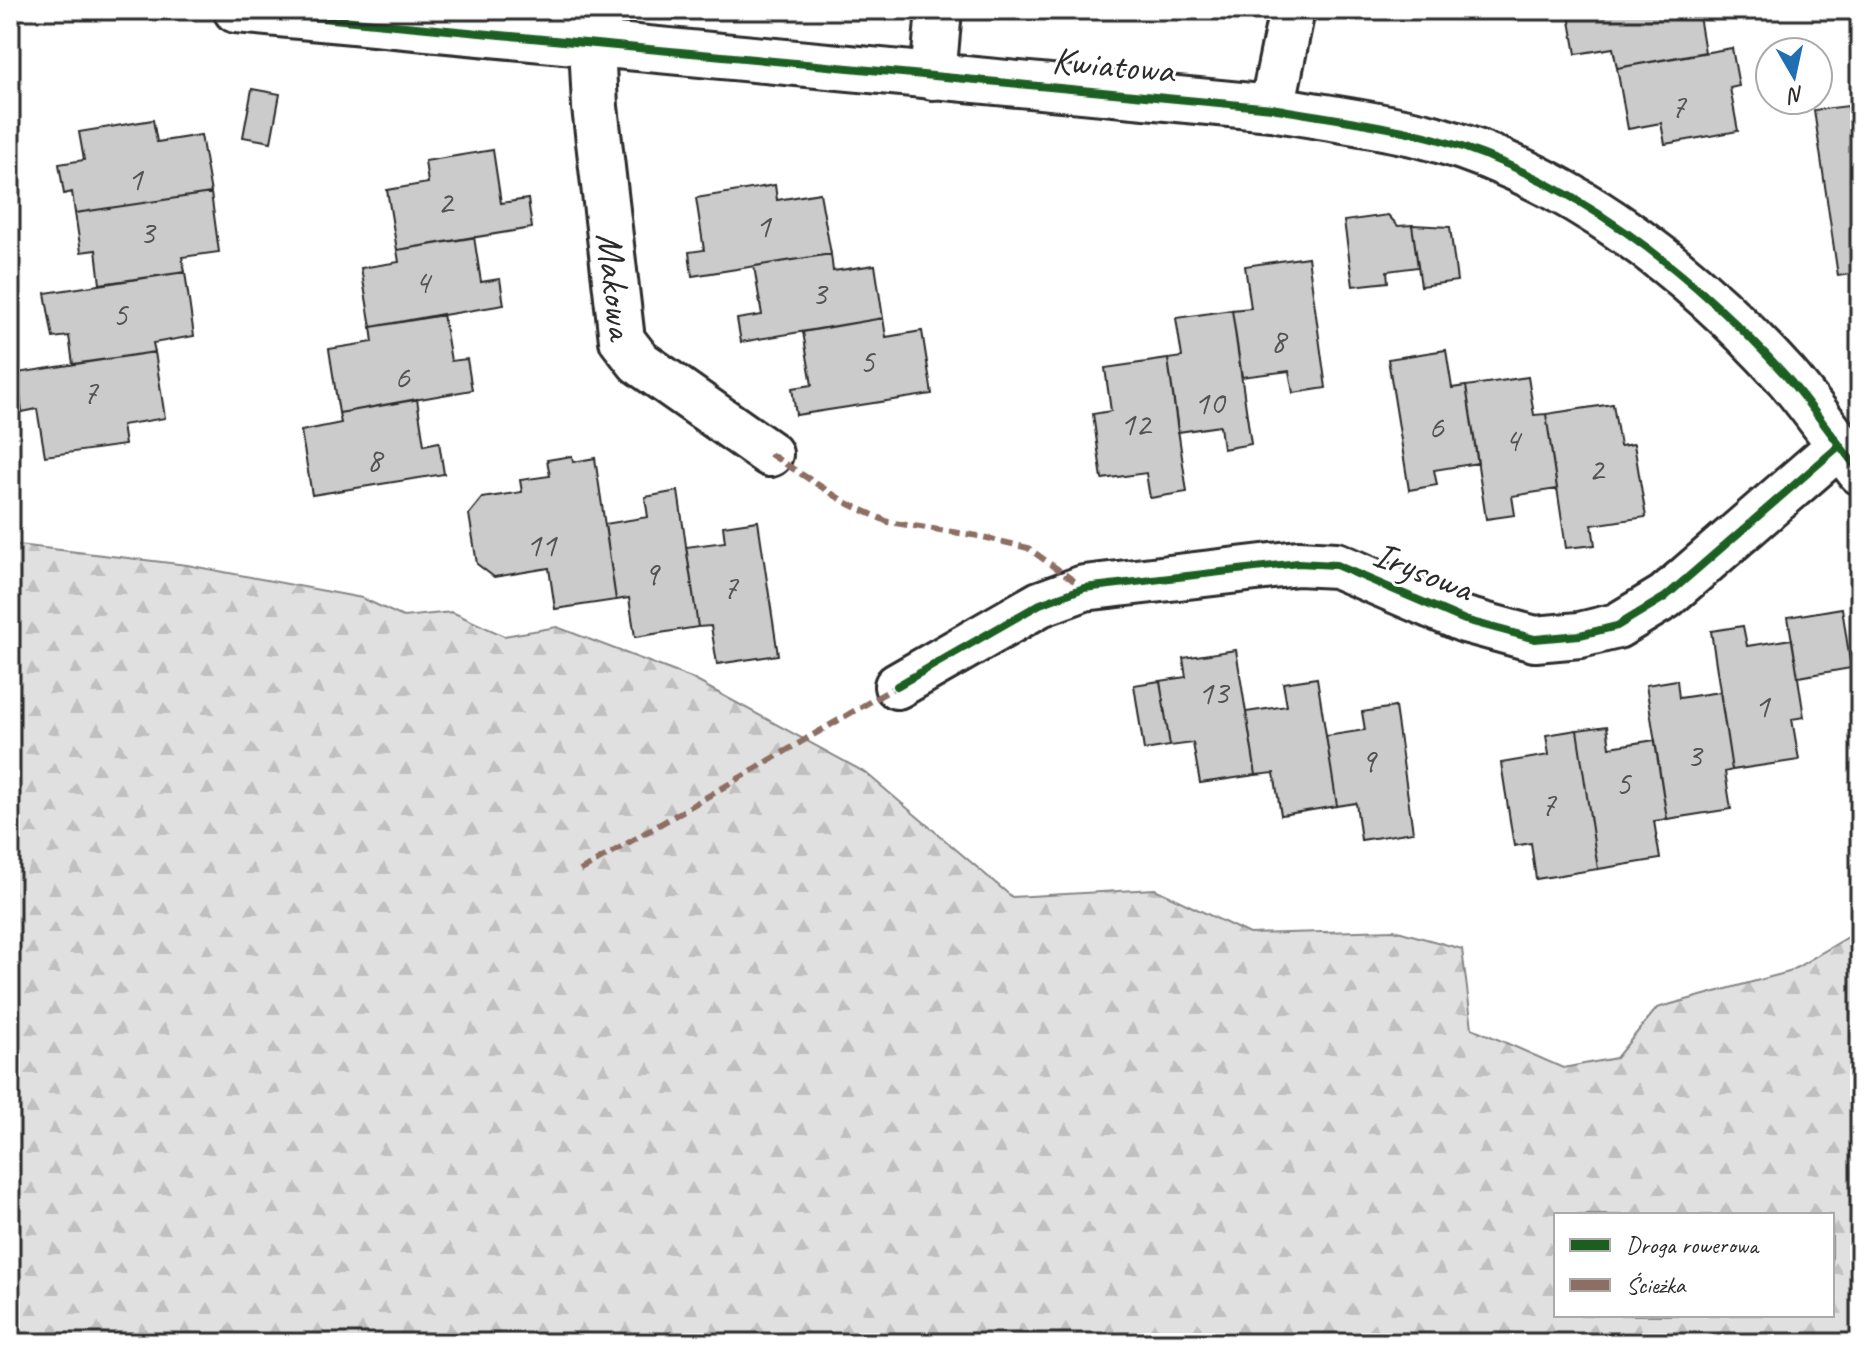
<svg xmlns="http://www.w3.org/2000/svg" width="1870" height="1353" font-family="Caveat,sans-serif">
  <defs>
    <pattern id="forest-firs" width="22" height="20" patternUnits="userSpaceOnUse" patternTransform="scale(2)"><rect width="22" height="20" fill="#e0e0e0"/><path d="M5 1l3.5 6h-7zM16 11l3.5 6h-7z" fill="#c0c0c0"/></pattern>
  </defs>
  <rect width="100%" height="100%" fill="#fff"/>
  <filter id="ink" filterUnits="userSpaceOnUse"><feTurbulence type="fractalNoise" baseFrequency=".0125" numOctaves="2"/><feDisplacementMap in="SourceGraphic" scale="16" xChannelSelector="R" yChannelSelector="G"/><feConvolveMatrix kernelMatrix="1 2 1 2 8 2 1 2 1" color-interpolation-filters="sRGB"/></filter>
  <g filter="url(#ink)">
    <!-- forest -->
    <path fill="url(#forest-firs)" stroke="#868686" stroke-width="2" fill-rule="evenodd" d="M10,544L187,565L362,598L403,617L452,612L504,636L557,627L691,678L866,773L1012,897L1155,889L1249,934L1394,930L1462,949L1472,1028L1563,1068L1616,1058L1657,1008L1789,972L1860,930V1343H10ZM1556,1215H1832V1315H1556Z"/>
    <!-- building -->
    <path fill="#cbcbcb" stroke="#2b2b2b" stroke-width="2" d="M1568,10H1698L1705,52L1617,68L1613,48L1576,54Z
      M1732,48L1739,86L1730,88L1738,131L1665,144L1661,123L1628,129L1617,68Z
      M252,89L280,94L271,142L243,137Z
      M1848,106L1856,158H1860V273L1838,276L1814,110Z
      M153,120L157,142L201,135L211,193L75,213L72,192L64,194L59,164L84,160L79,132Z
      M493,150L501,203L528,199L532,228L397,250L387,190L428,183L425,161Z
      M775,185L777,200L820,193L831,254L692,276L689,252L704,250L696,198Z
      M211,193L219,252L182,257L185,272L100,284L96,250L81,252L75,213Z
      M1388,215L1398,226L1412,225L1418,267L1387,271L1388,282L1353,286L1344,221Z
      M1412,225L1450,227L1457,281L1421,286Z
      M474,237L481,282L500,279L504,305L371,327L361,268L399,262L397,250Z
      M831,254L833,271L875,265L883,318L741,342L737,319L762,315L754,266Z
      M1308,257L1326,388L1293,393L1289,371L1242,377L1232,310L1251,308L1245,266Z
      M185,272L194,336L153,343L155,352L73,364L69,336L53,338L45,293Z
      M1232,310L1251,444L1223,449L1220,426L1178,432L1168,359L1182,357L1176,318Z
      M443,314L451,361L467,359L472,390L339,413L329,349L373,342L371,327Z
      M883,318L886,337L922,331L932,394L796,415L792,388L812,385L803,332Z
      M1446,350L1452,388L1466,386L1478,463L1434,470L1437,485L1409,490L1388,359Z
      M155,352L165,418L122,425L125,445L45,456L37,409L22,412L17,373Z
      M1168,359L1187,492L1150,498L1146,473L1102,479L1093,414L1111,411L1105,368Z
      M1528,377L1534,415L1546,414L1557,489L1512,496L1515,515L1486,519L1466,386Z
      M417,399L424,445L439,442L444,474L312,495L301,431L341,423L339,413Z
      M1613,404L1620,446L1634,444L1646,517L1592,525L1595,545L1566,548L1546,414Z
      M572,456L573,462L595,458L616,600L555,609L549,568L494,577L477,564L469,514L482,498L522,492L520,480L550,476L547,460Z
      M678,491L698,627L635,637L629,598L616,600L605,524L648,517L645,497Z
      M758,521L778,655L717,664L711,626L698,627L686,547L725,542L723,526Z
      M1842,608L1851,668L1798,677L1788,617Z
      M1743,626L1747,646L1792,639L1804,717L1792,719L1799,760L1732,770L1711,631Z
      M1236,650L1256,775L1200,783L1193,743L1170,746L1160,681L1186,677L1183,658Z
      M1317,678L1337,806L1281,815L1274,773L1256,775L1246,712L1287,706L1283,683Z
      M1677,680L1679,698L1720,692L1732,770L1725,772L1731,809L1667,819L1646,685Z
      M1160,681L1170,746L1144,750L1134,685Z
      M1395,707L1413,832L1361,840L1356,803L1337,806L1326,736L1365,730L1362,712Z
      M1607,726L1610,747L1655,740L1667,819L1654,821L1660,859L1598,869L1577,730Z
      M1577,730L1598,869L1536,879L1531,843L1514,846L1501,763L1549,755L1546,735Z"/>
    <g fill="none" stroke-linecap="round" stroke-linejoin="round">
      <!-- minor casing -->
      <g stroke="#2b2b2b" stroke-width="50">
        <g id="minor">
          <path d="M236,10L1272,108C1325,118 1381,124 1433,138C1571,176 1692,272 1786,376C1812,406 1835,440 1860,472"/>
          <path id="s1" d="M592,43L595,107L622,340L639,362L770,454"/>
          <path d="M933,77L939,10"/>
          <path d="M1272,108L1292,10"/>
          <path d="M897,686L1040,604L1084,588L1298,563L1336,565L1465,620L1535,639L1580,635L1617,626L1665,597L1839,446"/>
        </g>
      </g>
      <!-- minor -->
      <use href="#minor" stroke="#fff" stroke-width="44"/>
      <!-- quiet -->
      <path stroke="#8d6e63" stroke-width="6" stroke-dasharray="12 6" stroke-linecap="butt" d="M770,454L845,502L888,522L979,536L1028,548L1084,588
        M580,871L897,686"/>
      <!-- cycleway casing -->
      <g stroke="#fff" stroke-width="13">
        <path id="cycleway" d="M236,10L1272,108C1325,118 1381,124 1433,138C1571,176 1692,272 1786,376C1812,406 1835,440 1860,472
          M897,686L1040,604L1084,588L1298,563L1336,565L1465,620L1535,639L1580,635L1617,626L1665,597L1839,446"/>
      </g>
      <!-- cycleway -->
      <use href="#cycleway" stroke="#1b5e20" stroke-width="8"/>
    </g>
  </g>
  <g text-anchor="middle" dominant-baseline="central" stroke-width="6" stroke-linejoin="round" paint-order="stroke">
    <!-- number labels -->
    <g font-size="34" fill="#535353">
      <text x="1678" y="105">7</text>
      <text x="135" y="178">1</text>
      <text x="445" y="201">2</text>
      <text x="763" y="225">1</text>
      <text x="147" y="232">3</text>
      <text x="422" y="281">4</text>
      <text x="819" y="293">3</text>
      <text x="120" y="314">5</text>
      <text x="1278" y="340">8</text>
      <text x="867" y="361">5</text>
      <text x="402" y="376">6</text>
      <text x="90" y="391">7</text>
      <text x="1209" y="402">10</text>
      <text x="1135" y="423">12</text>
      <text x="1436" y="426">6</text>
      <text x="1512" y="439">4</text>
      <text x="374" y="459">8</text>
      <text x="1596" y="468">2</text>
      <text x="541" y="544">11</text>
      <text x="651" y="573">9</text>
      <text x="730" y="586">7</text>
      <text x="1213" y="692">13</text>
      <text x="1762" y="705">1</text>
      <text x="1694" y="755">3</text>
      <text x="1368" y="760">9</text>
      <text x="1623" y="783">5</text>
      <text x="1548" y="803">7</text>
    </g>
    <!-- street labels -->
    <g font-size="38" fill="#2b2b2b" stroke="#fff">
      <text transform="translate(1113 65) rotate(5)">Kwiatowa</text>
      <text stroke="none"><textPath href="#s1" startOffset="244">Makowa</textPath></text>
      <text transform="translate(1423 571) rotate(22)">Irysowa</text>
    </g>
  </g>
  <!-- margin -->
  <rect width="1870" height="1353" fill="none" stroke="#fff" stroke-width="40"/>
  <rect x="20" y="20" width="1830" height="1313" fill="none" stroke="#2b2b2b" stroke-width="3" filter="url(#ink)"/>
  <!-- legend -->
  <rect x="1554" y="1213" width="280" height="104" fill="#ffffff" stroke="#aaaaaa" stroke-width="2"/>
  <rect x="1570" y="1239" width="40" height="12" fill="#1b5e20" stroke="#aaaaaa" stroke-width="2"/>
  <text x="1626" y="1253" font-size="24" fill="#2b2b2b">Droga rowerowa</text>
  <rect x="1570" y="1279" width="40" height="12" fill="#8d6e63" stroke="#aaaaaa" stroke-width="2"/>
  <text x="1626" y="1293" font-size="24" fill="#2b2b2b">Ścieżka</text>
  <!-- north arrow -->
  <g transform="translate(1794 76) rotate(171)"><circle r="38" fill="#ffffff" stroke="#aaaaaa" stroke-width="2"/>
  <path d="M0-6L14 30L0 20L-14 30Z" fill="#1f6fb2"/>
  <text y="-12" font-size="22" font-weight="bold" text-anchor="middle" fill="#2b2b2b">N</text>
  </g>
</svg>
